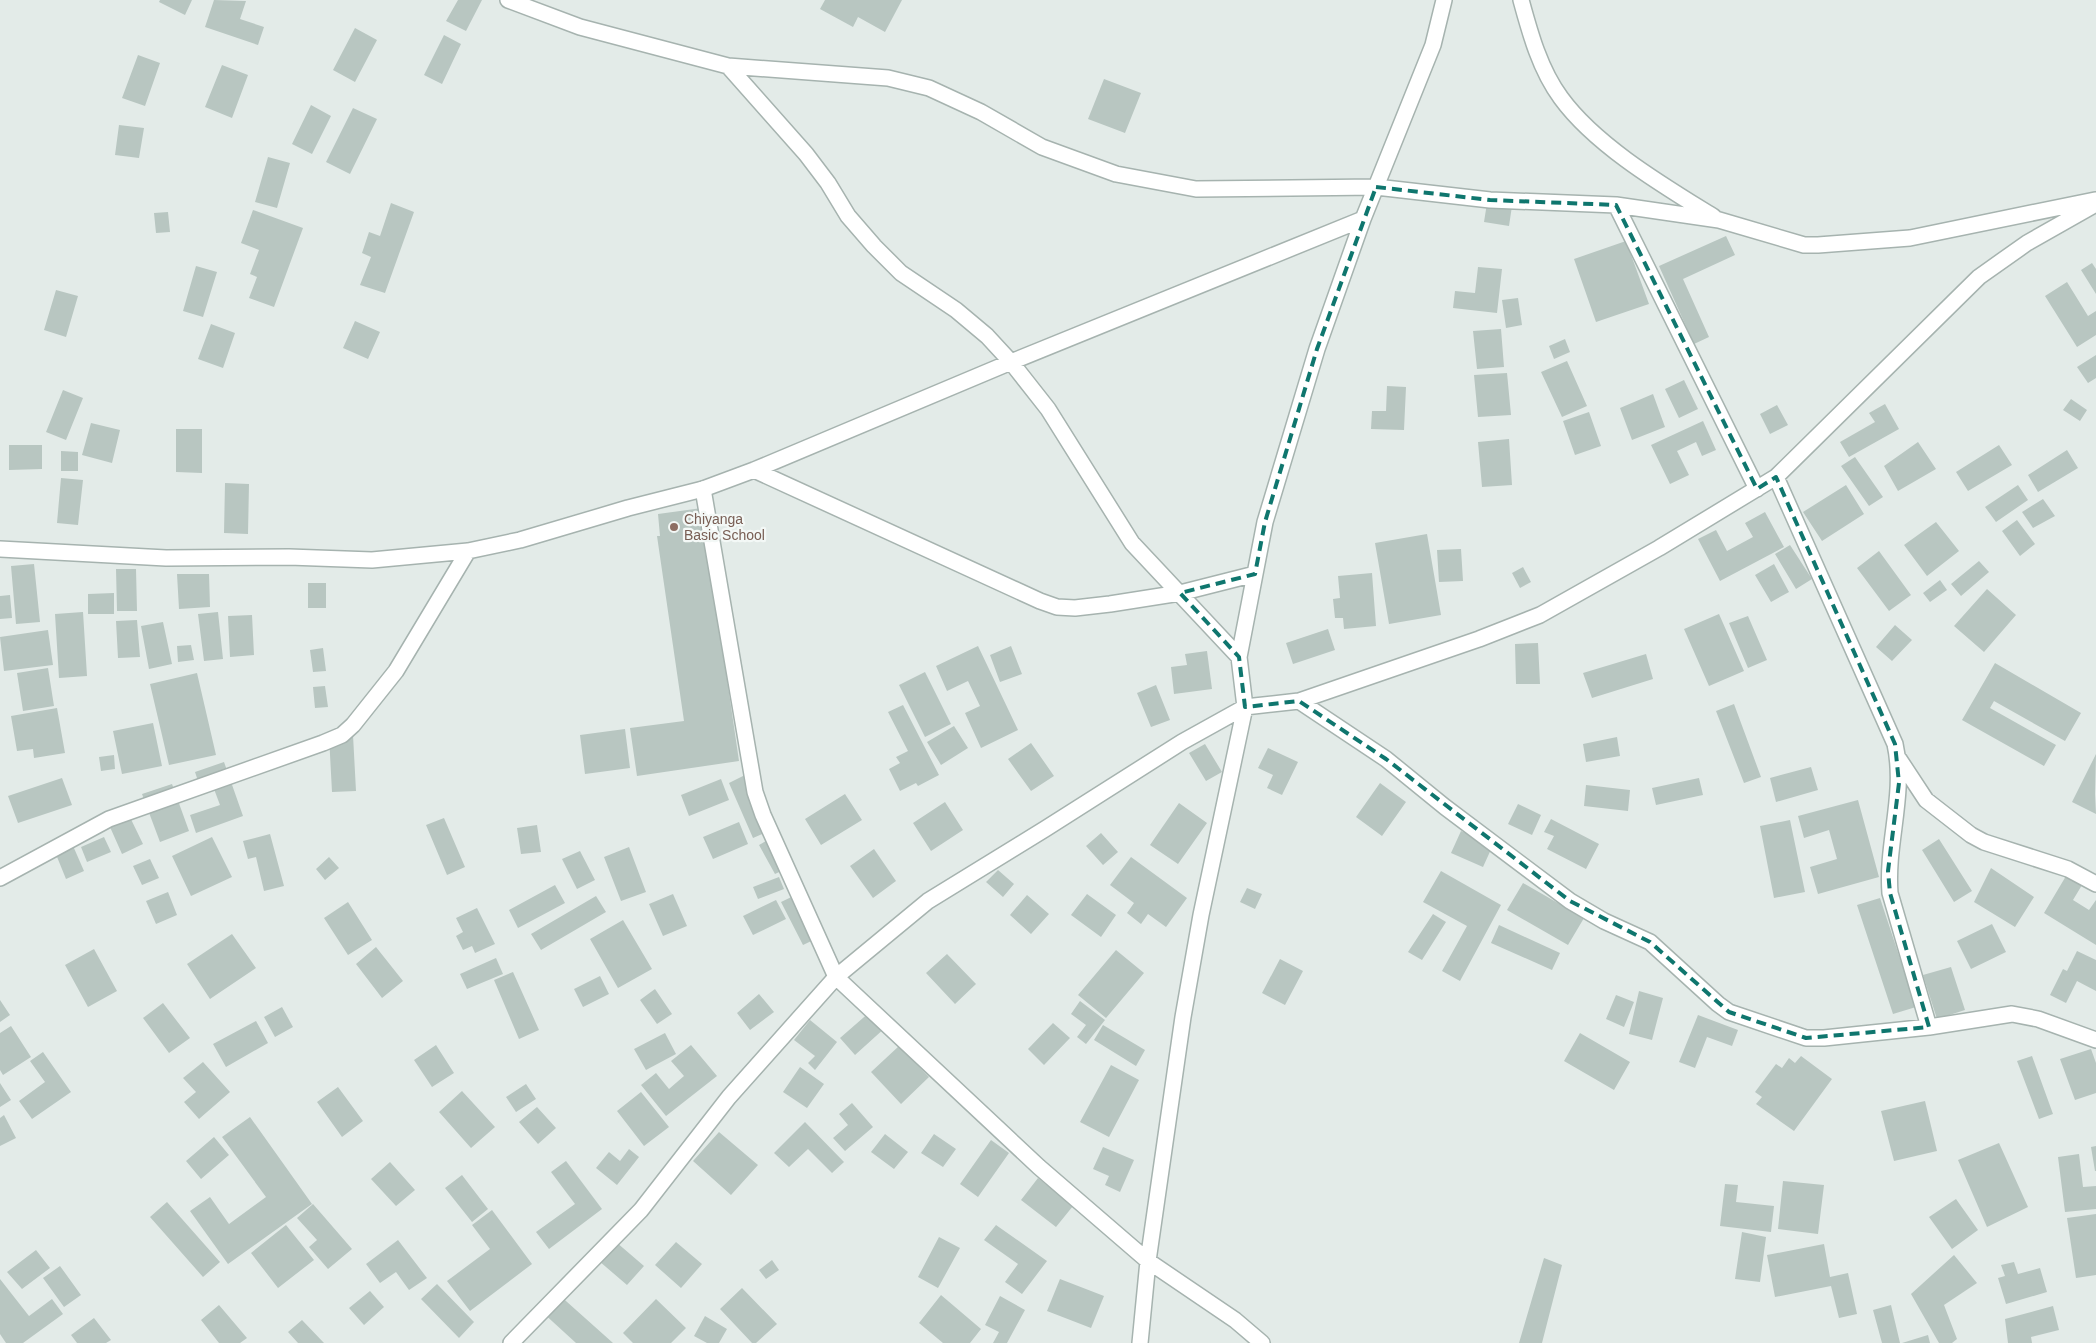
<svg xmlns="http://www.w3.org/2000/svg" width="2096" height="1343" font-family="Arial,sans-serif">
  <rect width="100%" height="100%" fill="#e3ebe8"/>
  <!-- building -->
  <path fill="#b8c6c1" d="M160,0H192L185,15L159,2Z
    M214,0L246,1L240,19L264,27L258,45L205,27Z
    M458,0H482L466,31L446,21Z
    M825,0H902L885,32L858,17L853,27L820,9Z
    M355,28L377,40L355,82L333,70Z
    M444,35L461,44L442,84L424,75Z
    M138,55L160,63L145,106L122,98Z
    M222,65L248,75L232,118L205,107Z
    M1104,79L1141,93L1125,133L1088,119Z
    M311,105L331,116L312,154L292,144Z
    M353,108L377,119L350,174L326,162Z
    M119,125L144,128L139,158L115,155Z
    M268,157L290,163L277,208L255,202Z
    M391,203L414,212L385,293L360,285L371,257L362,253L369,232L380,236Z
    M1487,203L1512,206L1509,226L1484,222Z
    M253,210L303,228L274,307L249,298L257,277L250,274L259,250L241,243Z
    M168,212L170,232L156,233L154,213Z
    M1726,236L1735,255L1683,279L1709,337L1694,344L1659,266Z
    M1626,241L1649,304L1596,322L1574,259Z
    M2092,263L2096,269V294L2081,270Z
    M196,266L217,272L203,317L183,311Z
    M1478,267L1502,269L1497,313L1453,308L1455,291L1475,293Z
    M2067,282L2088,316L2096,311V335L2077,347L2045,296Z
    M56,290L78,296L66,337L44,330Z
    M1518,298L1522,325L1506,328L1502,300Z
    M355,321L380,332L368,359L343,348Z
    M211,324L235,333L223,368L198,359Z
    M1501,329L1504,367L1477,369L1473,331Z
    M1565,339L1570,352L1554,359L1549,346Z
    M2096,355V378L2088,383L2077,367Z
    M1567,361L1587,406L1562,417L1541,372Z
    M1507,373L1511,415L1478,417L1474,375Z
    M1684,380L1698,409L1679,418L1665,389Z
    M1387,386L1406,387L1404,430L1371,429L1372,411H1386Z
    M63,390L83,398L66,440L46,432Z
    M1653,394L1665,427L1632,440L1620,408Z
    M2071,399L2087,410L2080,421L2063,410Z
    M1885,404L1899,429L1849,457L1840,442L1875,422L1869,413Z
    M1777,405L1788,425L1770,434L1760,414Z
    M1589,412L1601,446L1575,455L1563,421Z
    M1703,421L1716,450L1702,456L1696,442L1677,451L1689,475L1670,484L1651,445Z
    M91,423L120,430L112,463L82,455Z
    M176,429H202V473L176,472Z
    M1509,439L1512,485L1482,487L1478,442Z
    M1918,442L1936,469L1898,491L1884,466Z
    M9,445H42V469L9,470Z
    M1999,445L2012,465L1968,491L1956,472Z
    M2067,450L2078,468L2038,492L2028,475Z
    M61,451L78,452V471H61Z
    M1855,457L1883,497L1869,506L1841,466Z
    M61,478L83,480L78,525L57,523Z
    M225,483L249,484L248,534L224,533Z
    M1846,485L1864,514L1822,541L1803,512Z
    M2018,485L2028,500L1996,522L1985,507Z
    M2043,499L2055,516L2033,528L2022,512Z
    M702,508L739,761L637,776L630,728L684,721L657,536H660L658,514Z
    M1765,512L1784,547L1720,581L1698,539L1716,530L1727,551L1753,537L1745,523Z
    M2017,520L2035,544L2020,556L2002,531Z
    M1936,522L1959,551L1927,576L1904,545Z
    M1427,534L1441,615L1389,624L1375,543Z
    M1790,545L1812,579L1796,589L1775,554Z
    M1461,549L1463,581L1439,582L1437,550Z
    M1879,551L1911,595L1889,611L1857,568Z
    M1979,561L1989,572L1961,596L1951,584Z
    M34,564L40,622L16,624L11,566Z
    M1774,564L1789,592L1771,602L1755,575Z
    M1523,567L1531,582L1520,588L1512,573Z
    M116,569H136L137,611H117Z
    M1372,573L1376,626L1344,629L1343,618H1335L1333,599L1340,598L1338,576Z
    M177,574H209L210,607L179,609Z
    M1940,580L1947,590L1930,602L1923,593Z
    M308,583H326V608H308Z
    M1987,589L2016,615L1984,652L1954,626Z
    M114,593V614H88V594Z
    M10,595L12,618L0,619V596Z
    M83,612L87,676L59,678L55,614Z
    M218,612L223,659L204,661L198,614Z
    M1719,614L1744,671L1709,686L1684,629Z
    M252,615L254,655L230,657L228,616Z
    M1748,616L1767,660L1748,668L1729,623Z
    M137,620L140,657L118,658L116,621Z
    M163,622L172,664L149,669L141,626Z
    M1895,625L1912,640L1892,661L1876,647Z
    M1328,629L1335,650L1293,664L1286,643Z
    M48,630L53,665L4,671L0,637Z
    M1538,643L1540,684H1516L1515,644Z
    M191,645L194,660L178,662L177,646Z
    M978,646L1018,730L981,748L965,713L980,706L968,681L947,691L936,666Z
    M1011,646L1022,674L1000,682L990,655Z
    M323,648L326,671L313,672L310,650Z
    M1207,651L1212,689L1174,694L1171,667L1187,665L1185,654Z
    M1646,654L1653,679L1592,698L1583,673Z
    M1995,663L2081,713L2065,741L1994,701L1990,708L2056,745L2044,766L1962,720Z
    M48,668L54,706L23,711L17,673Z
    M925,672L951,724L925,737L899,685Z
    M197,673L216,755L169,765L150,684Z
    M1156,685L1170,720L1151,727L1137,693Z
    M325,686L328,707L315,708L313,687Z
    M1734,704L1761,777L1744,783L1716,711Z
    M903,705L939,775L918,786L916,783L900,791L889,769L900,763L896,757L908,751L888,712Z
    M57,708L65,753L34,758L33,749L17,751L11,716Z
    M153,723L162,766L122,774L113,731Z
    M954,726L968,748L941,765L927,742Z
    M625,729L630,768L585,774L580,735Z
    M353,735L356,791L332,792L329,736Z
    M1617,737L1620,756L1586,762L1583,744Z
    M1031,743L1054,776L1031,791L1008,759Z
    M1205,744L1222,772L1206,781L1189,753Z
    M1268,748L1298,762L1282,795L1267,788L1273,775L1258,768Z
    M2096,754L2095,794L2096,814L2072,802Z
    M114,755L115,769L101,771L99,757Z
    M224,762L243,816L196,833L190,815L220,805L214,789L202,793L195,772Z
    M1811,767L1818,790L1776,802L1770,778Z
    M751,772L776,828L753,838L729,783Z
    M62,778L72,805L18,823L8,796Z
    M1699,778L1703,795L1656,805L1652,788Z
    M721,779L729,800L689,816L681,795Z
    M1380,783L1406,802L1382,836L1356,817Z
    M172,784L189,831L160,842L142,794Z
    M1586,785L1630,790L1628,811L1584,806Z
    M845,794L862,820L821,845L805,819Z
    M1858,800L1879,877L1818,894L1810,867L1837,859L1829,830L1804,838L1798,816Z
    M945,802L963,830L931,851L913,823Z
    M1179,803L1207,823L1178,864L1150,845Z
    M1518,804L1541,815L1532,835L1508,824Z
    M126,809L143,844L122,854L106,818Z
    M444,818L465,867L447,875L426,825Z
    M1551,819L1599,844L1586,869L1547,849L1554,836L1544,832Z
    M1790,820L1805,892L1774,898L1760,826Z
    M739,822L748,844L713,859L703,837Z
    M537,825L541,852L521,854L517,828Z
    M1461,831L1493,845L1483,867L1451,853Z
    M1101,833L1118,852L1103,865L1086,846Z
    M270,834L284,886L264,891L256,857L248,859L243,841Z
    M104,837L111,852L87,862L81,847Z
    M212,837L232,877L191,896L172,856Z
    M773,837L790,867L775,874L759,845Z
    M70,839L84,871L66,879L53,847Z
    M1939,839L1972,891L1954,902L1922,850Z
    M629,847L646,892L621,901L604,857Z
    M874,849L896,881L873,898L850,866Z
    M580,851L595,880L577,889L562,859Z
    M329,857L339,868L325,880L316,869Z
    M1131,857L1187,898L1166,927L1148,914L1141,924L1127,913L1134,903L1110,885Z
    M150,859L159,878L142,885L133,866Z
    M1991,868L2034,897L2015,927L1974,902Z
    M998,870L1014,884L1003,897L986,882Z
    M1441,871L1501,905L1460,981L1442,971L1467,926L1423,902Z
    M2066,876L2082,885L2073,900L2089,910L2096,900V945L2044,913Z
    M779,877L784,889L758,899L753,887Z
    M1523,883L1584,918L1568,945L1507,910Z
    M555,885L565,903L518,928L509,910Z
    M1247,888L1262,894L1255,909L1240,902Z
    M804,891L826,934L803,945L781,902Z
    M168,892L177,915L156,924L146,901Z
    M673,894L687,926L663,936L649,904Z
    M1087,894L1116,915L1101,937L1071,915Z
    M1027,895L1049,914L1031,934L1010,915Z
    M596,896L606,912L541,950L531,934Z
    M1880,898L1916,1007L1893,1014L1857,905Z
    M776,900L786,919L753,935L743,916Z
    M348,902L372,940L348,955L324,918Z
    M477,908L495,944L475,953L472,946L463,950L456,936L463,932L456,918Z
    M1433,914L1446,922L1422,960L1408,952Z
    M623,920L652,969L618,988L590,939Z
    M1992,924L2006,952L1971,969L1957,941Z
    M1499,925L1560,953L1552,970L1491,943Z
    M232,934L256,968L210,999L187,964Z
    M376,947L403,981L382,998L356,964Z
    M94,949L117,991L88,1007L65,965Z
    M1116,950L1144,973L1106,1018L1078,995Z
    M2077,951L2096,960V991L2077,981L2066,1003L2050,995L2063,969L2067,971Z
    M947,954L976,984L955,1004L926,973Z
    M496,958L503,974L467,989L460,974Z
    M1280,959L1303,971L1285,1005L1262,993Z
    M1951,967L1965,1010L1937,1019L1923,975Z
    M513,972L539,1030L519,1039L494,980Z
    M600,976L609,994L583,1007L574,989Z
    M655,989L672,1014L657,1024L640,1000Z
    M1639,991L1663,998L1652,1040L1629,1034Z
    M759,994L774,1012L750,1030L737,1013Z
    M1616,995L1634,1002L1624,1027L1606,1019Z
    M0,1000L10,1015L0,1022Z
    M1080,1001L1105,1020L1086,1044L1077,1037L1086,1025L1071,1014Z
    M163,1003L190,1038L169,1053L143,1018Z
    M282,1007L293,1027L275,1037L264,1017Z
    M871,1011L886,1027L855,1055L840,1038Z
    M1698,1015L1738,1030L1732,1046L1707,1037L1695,1068L1679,1062Z
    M810,1020L837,1042L815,1070L808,1063L815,1056L794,1040Z
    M256,1021L268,1043L226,1067L213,1044Z
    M1053,1023L1070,1038L1044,1065L1028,1049Z
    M1103,1025L1145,1050L1136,1066L1094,1040Z
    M11,1026L31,1057L3,1075L0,1070V1033Z
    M665,1033L676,1054L646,1070L634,1049Z
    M1580,1033L1630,1062L1614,1090L1564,1061Z
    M436,1045L454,1073L432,1087L414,1060Z
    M691,1045L717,1076L666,1116L641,1085L656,1073L669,1089L684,1076L671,1061Z
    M899,1046L929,1077L901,1104L871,1072Z
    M2091,1049L2096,1063V1093L2075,1100L2060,1059Z
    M43,1052L71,1092L32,1119L19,1101L45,1082L30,1061Z
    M1801,1056L1832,1079L1794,1131L1756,1104L1762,1097L1755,1092L1776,1064L1782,1068L1789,1058L1795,1063Z
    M2032,1056L2053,1114L2039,1119L2017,1061Z
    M203,1062L230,1092L199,1119L184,1102L196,1092L183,1078Z
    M1111,1065L1139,1080L1109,1137L1080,1122Z
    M800,1067L824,1084L807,1108L783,1092Z
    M0,1083L11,1100L0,1107Z
    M526,1084L536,1099L516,1112L506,1097Z
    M338,1087L363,1121L342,1137L317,1102Z
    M462,1091L495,1127L471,1148L439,1112Z
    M641,1092L669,1127L644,1146L617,1111Z
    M1925,1101L1937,1151L1894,1161L1881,1111Z
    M852,1103L873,1127L845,1151L833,1138L848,1125L839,1114Z
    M537,1107L556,1128L538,1144L519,1122Z
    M4,1115L16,1138L0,1146V1118Z
    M250,1117L312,1204L228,1264L190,1211L210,1197L229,1224L266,1197L222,1137Z
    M805,1122L844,1162L832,1173L808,1149L789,1167L774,1153Z
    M719,1132L758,1165L731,1195L693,1161Z
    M885,1134L908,1152L894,1169L871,1152Z
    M934,1134L956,1149L943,1167L921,1153Z
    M214,1137L229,1155L201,1179L186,1161Z
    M991,1140L1009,1153L978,1197L960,1184Z
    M1999,1143L2028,1207L1987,1227L1958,1160Z
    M2096,1146V1171H2095L2091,1147Z
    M1103,1147L1134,1160L1120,1192L1105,1185L1109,1176L1093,1169Z
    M629,1149L639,1157L617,1185L596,1168L609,1152L620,1161Z
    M2079,1154L2083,1187L2096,1186V1209L2065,1212L2058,1157Z
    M566,1161L602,1209L549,1249L536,1232L575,1204L551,1172Z
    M390,1162L415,1190L396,1206L371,1179Z
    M462,1175L488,1209L472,1222L445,1188Z
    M1038,1178L1073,1206L1056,1227L1021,1200Z
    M1783,1181L1824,1185L1818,1234L1778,1229Z
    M1725,1184L1738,1185L1736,1202L1774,1206L1771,1232L1720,1226Z
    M1956,1199L1978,1230L1952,1249L1929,1217Z
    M167,1202L220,1262L203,1277L150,1217Z
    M313,1204L352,1249L328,1269L309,1247L317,1240L297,1218Z
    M492,1210L532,1264L470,1311L447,1281L490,1249L472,1225Z
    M2096,1214V1275L2076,1278L2067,1218Z
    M286,1225L314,1260L278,1288L251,1253Z
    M996,1225L1047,1261L1022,1294L1005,1282L1018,1264L984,1240Z
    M1742,1232L1766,1237L1760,1282L1735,1279Z
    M939,1237L960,1248L938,1288L918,1277Z
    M398,1240L427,1278L409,1290L396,1272L380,1283L366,1264Z
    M616,1242L644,1266L627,1285L599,1261Z
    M676,1242L702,1264L681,1288L655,1265Z
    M1824,1244L1830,1277L1848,1273L1857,1314L1839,1318L1831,1286L1775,1297L1767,1255Z
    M36,1250L50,1268L22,1289L7,1272Z
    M1954,1255L1977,1283L1944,1305L1957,1339L1952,1343H1939L1911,1294Z
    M1544,1258L1562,1265L1542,1343H1519Z
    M772,1260L779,1270L766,1279L759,1270Z
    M2014,1262L2018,1274L2040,1268L2047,1292L2006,1304L1998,1278L2005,1276L2001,1265Z
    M60,1266L81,1295L64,1307L43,1278Z
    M0,1279L29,1316L52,1299L63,1314L23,1343H6L0,1334Z
    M1060,1279L1104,1296L1091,1328L1047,1311Z
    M437,1284L474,1322L459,1338L421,1299Z
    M742,1288L777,1324L756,1343H752L720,1309Z
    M370,1291L384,1307L364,1325L349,1308Z
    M557,1293L613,1343H576L541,1311Z
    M941,1295L981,1329L970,1343H943L919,1323Z
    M1000,1296L1025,1310L1007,1343H993L999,1332L985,1325Z
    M656,1299L686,1328L671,1343H633L623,1333Z
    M219,1305L247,1338L240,1343H219L201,1320Z
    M1891,1305L1900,1343H1882L1873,1310Z
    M2053,1306L2059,1330L2031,1337L2032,1343H2008L2005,1319Z
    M705,1316L727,1329L719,1343H707L694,1336Z
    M94,1318L111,1340L106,1343H77L71,1335Z
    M302,1320L324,1343H298L288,1332Z
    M1928,1335L1930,1343H1902Z"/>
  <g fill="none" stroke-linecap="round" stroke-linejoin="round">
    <!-- lane casing -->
    <g stroke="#a6b3af" stroke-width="18">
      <path id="lane" d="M703,489L755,792L763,815L836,977"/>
    </g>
    <!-- street casing -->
    <g stroke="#a6b3af" stroke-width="18">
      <path id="street" d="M508,0L580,27L728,66L888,78L929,88L981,112L1042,147L1116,174L1196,189L1376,187L1490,200L1616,205L1719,220L1804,245H1818L1910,238L2095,200
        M1521,0C1530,33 1540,70 1561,98C1596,146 1664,186 1714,217
        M728,66L806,154L828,183L848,216L874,246L901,273L956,310L987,336L1011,362L1048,409L1132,543L1239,657
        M1616,205L1757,489
        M754,470L1040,601L1057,607L1075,608L1110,604L1180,593L1255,574
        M1776,477L1895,744C1906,794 1886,843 1890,893L1929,1027
        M0,549L166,558L289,557L372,560L468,551L520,540L628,508L703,489L754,470L1011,362L1363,219
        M1299,701L1386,759L1445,807L1570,901L1604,921L1650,942L1718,1004L1729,1012L1806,1038H1824L1929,1027L2012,1014L2038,1019L2096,1040
        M1899,759L1926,800L1971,835L1984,842L2068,869L2096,884
        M0,878L109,819L323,743L342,735L353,725L396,671L468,551
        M836,977L1039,1167L1148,1261L1235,1320L1262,1343
        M511,1343L641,1210L729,1097L836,977L928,901L1045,829L1182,742L1245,707L1299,701L1479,639L1540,615L1659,548L1776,477L1979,277L2027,243L2096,204
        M1140,1343L1148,1261L1183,1017L1201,915L1245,707L1239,657L1265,522L1317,349L1363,219L1433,45L1444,0"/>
    </g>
    <!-- lane -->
    <use href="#lane" stroke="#fff" stroke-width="15"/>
    <!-- street -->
    <use href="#street" stroke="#fff" stroke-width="15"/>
  </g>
  <!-- marked area -->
  <path fill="none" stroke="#0f766e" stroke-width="4" stroke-dasharray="10 6" stroke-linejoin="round" d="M1376,187L1490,200L1616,205L1757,489L1776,477L1895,744L1899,783L1888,871L1890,893L1929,1027L1806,1038L1729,1012L1650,942L1570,901L1386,759L1299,701L1245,707L1239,657L1180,593L1255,574L1265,522L1317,349Z"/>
  <!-- markers -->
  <circle fill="#8d6e63" stroke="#f3f8f6" stroke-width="2" cx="674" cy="527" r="5"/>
  <g text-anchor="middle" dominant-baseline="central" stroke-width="4.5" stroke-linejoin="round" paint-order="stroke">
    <!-- education labels -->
    <g font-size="14" fill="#785e54" stroke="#f3f8f6" text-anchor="start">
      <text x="684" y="519">Chiyanga<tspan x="684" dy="16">Basic School</tspan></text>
    </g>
  </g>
</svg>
